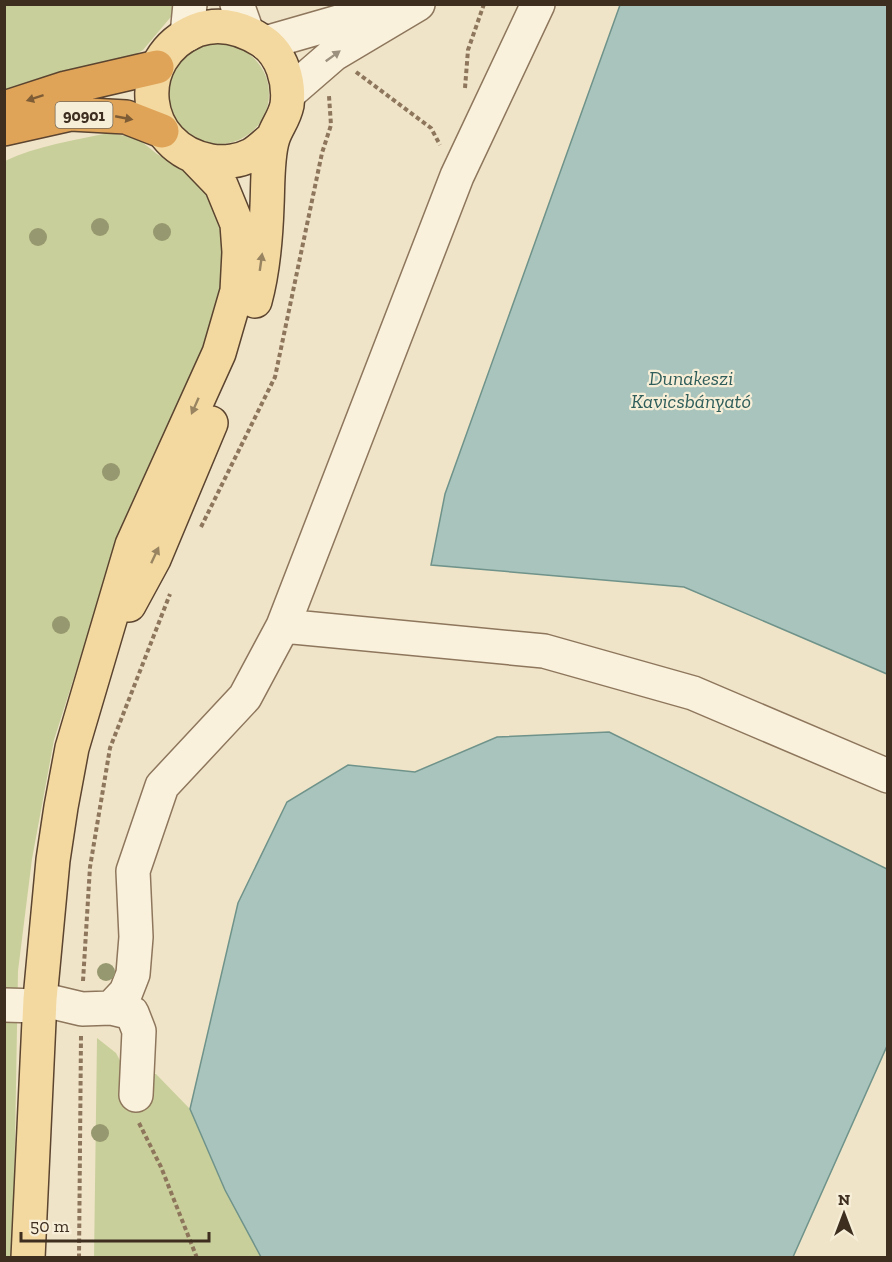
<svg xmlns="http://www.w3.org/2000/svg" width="892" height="1262" font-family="'Zilla Slab',serif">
  <rect width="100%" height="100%" fill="#f0e4c8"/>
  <!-- green -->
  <path fill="#c9cf9b" d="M4,5H177L175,12L143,50L117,65L5,99Z
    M169 94a50 50 0 1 1 100 0a50 50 0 1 1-100 0Z
    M109,133L137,138L157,154L200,178L224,221L223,300L210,349L124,539L82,652L54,740L32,859L18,971L13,1257L5,1258V161C36,146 75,140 109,133Z
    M97,1038L116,1053L127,1074H156L190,1109L225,1190L261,1257L94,1258Z"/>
  <!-- water -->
  <path fill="#a9c4bc" stroke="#6f938a" stroke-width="1.5" d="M620,5H887V674L684,587L431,565L445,494Z
    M609,732L887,869V1046L793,1257H261L225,1190L190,1109L238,903L287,802L348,765L415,772L497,737Z"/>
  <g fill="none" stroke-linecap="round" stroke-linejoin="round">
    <!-- minor casing -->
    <g stroke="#8d765c" stroke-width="36">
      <path id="minor" d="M237,4L247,32
        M187,35L190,4
        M265,43L352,18L383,4
        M289,93L334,54L418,4
        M283,626L457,176L538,4
        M40,999L82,1009L111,1008L126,992L133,974L136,937L133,871L162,786L245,697L283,626L544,651L693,693L888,776
        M4,1005L39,1006
        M111,1008L132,1013L139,1031L136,1095"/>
    </g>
    <!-- major casing -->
    <g stroke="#5b4430" stroke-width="36">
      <path id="major" d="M255,301C263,272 266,236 267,206C268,187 267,156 273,138C277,126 284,119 287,105C290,82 282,54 262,41C242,28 220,22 197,30C130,57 140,149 211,161C224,163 240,161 251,155C259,151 266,143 273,138
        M129,605L154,559L211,423
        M28,1258L40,999L53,860L61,807L72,748L132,545L219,353L237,291L239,252L237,224L221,185L195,158"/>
    </g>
    <!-- highway casing -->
    <g stroke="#5b4430" stroke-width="36">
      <path id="highway" d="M4,108L66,88L157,67
        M4,129L71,114L126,117L162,131"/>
    </g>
    <!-- path -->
    <path stroke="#8d765c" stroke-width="4" stroke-dasharray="4.5 3" stroke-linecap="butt" d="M356,72L431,128L440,145
      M465,88L468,50L484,4
      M201,527L275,377L322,153L331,125L329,96
      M83,981L90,867L110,748L170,594
      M139,1123L161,1167L197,1258
      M79,1258L81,1036"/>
    <!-- minor -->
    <use href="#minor" stroke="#faf1dc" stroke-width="33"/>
    <!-- major -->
    <use href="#major" stroke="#f3d9a0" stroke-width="33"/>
    <!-- highway -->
    <use href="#highway" stroke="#e0a458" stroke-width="33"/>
  </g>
  <!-- trees -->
  <g fill="#96986f">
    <circle cx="100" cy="227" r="9"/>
    <circle cx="162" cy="232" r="9"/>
    <circle cx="38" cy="237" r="9"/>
    <circle cx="111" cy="472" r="9"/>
    <circle cx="61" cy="625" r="9"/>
    <circle cx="106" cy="972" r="9"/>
    <circle cx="100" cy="1133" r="9"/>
  </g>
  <!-- one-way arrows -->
  <defs><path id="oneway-solid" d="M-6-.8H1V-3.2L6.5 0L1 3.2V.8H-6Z" transform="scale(1.5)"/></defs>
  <use fill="#9c907e" href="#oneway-solid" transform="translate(333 56) rotate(-36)"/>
  <g fill="#7e5d36">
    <use href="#oneway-solid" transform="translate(35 98) rotate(162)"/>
    <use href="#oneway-solid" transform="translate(124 118) rotate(11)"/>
  </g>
  <g fill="#988460">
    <use href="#oneway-solid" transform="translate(261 262) rotate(-82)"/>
    <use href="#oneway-solid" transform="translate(195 406) rotate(114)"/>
    <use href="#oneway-solid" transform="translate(155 555) rotate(-65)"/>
  </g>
  <g text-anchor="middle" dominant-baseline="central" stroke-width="4.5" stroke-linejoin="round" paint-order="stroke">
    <!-- shield labels -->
    <rect fill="#f7eed8" stroke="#756857" stroke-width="1.5" x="55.5" y="102" width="57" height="26" rx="4.5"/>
    <g font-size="16" font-weight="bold" fill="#3d2e20">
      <text x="84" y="115">90901</text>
    </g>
    <!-- water labels -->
    <g font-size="20" font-style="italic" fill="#2f5d5a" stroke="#f7eed8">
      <text x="691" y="378">Dunakeszi<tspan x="691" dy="23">Kavicsbányató</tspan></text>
    </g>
  </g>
  <!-- border -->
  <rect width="892" height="1262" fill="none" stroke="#3d2e20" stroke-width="12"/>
  <!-- north arrow -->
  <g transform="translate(844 1214)" stroke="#f7eed8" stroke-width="4.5" paint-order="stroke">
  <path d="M0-4.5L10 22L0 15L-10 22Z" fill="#3d2e20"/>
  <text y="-9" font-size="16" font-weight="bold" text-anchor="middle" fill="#3d2e20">N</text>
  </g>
  <!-- scale -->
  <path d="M21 1232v9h188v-9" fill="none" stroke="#3d2e20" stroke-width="3"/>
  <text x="30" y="1232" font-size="18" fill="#3d2e20" stroke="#f7eed8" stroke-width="4.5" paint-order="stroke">50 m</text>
</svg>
